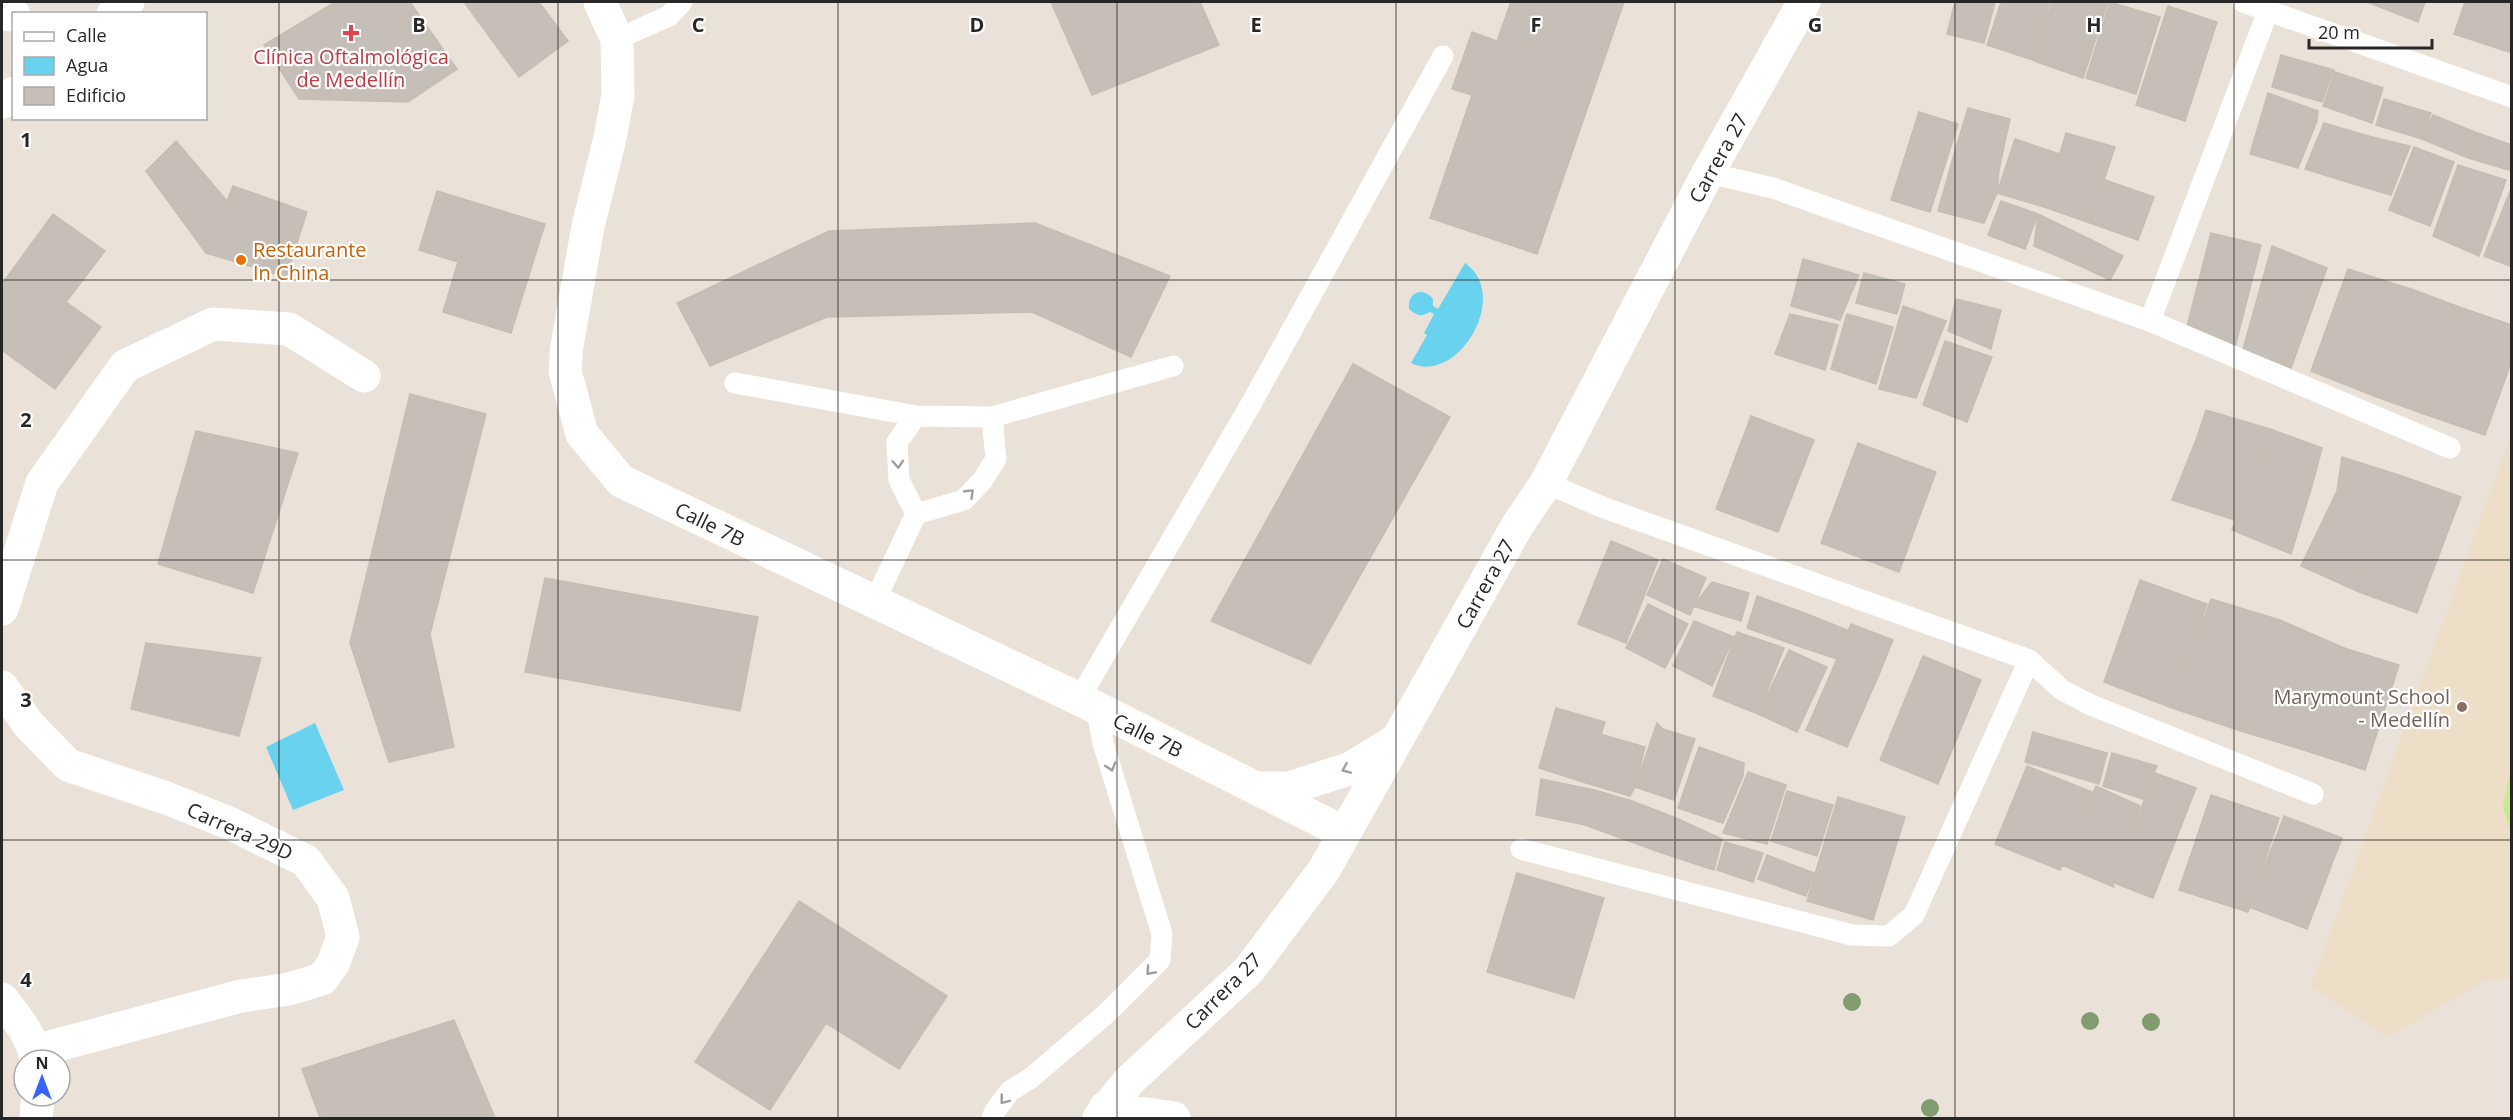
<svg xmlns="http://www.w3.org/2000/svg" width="2513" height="1120" font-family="'Open Sans',sans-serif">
  <rect width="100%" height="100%" fill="#eae2d8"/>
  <!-- education -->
  <path fill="#eddfc7" d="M2511,435V979H2489L2387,1037L2311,986Z"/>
  <!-- pitch -->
  <path fill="#c8ea8f" d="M2511,768L2512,833H2511L2503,807Z"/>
  <!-- water -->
  <path fill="#69d2ef" d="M1465,263C1512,296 1457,386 1411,363L1427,335L1424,333L1434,314L1430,312C1421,317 1417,316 1409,309C1407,292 1423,286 1433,299V306L1438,309Z
    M315,723L344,790L293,810L266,747Z"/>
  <!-- building -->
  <path fill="#c5bfb8" stroke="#c5beb2" stroke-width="1.5" d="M335,2H410L457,69L408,102L299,99L264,45Z
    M464,2H539L568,41L519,77Z
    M1051,2H1200L1219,45L1092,95Z
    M1511,2H1624L1537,254L1430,218L1472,95L1452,89L1472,32L1497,41Z
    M1955,2H1995L1984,43L1947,34Z
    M2001,2H2050L2033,60L1987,45Z
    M2052,2H2108L2083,78L2034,61Z
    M2110,2L2160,17L2136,94L2086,78Z
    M2367,2H2425L2418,22Z
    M2465,2H2512V53L2454,34Z
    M2168,6L2217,22L2185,121L2136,105Z
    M2281,55L2334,70L2322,102L2272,87Z
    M2335,72L2383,88L2372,123L2323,106Z
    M2268,93L2318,111L2317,121L2298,168L2250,154Z
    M2384,99L2431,113L2422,139L2376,125Z
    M1968,108L2010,119L1999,170L1953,158Z
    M1919,112L1958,124L1930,212L1891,200Z
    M2433,115L2475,132L2468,158L2422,139Z
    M2324,123L2372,137L2357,185L2305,169Z
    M2475,132L2512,145V171L2468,158Z
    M2066,133L2115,147L2090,223L2044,207Z
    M2372,137L2410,146L2391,195L2357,185Z
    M2015,139L2060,154L2044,207L1997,193Z
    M176,141L227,201L233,186L307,212L286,277L206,253L146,171Z
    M2414,147L2454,162L2430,226L2389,210Z
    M1953,158L1999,170L1997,193L1984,223L1938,211Z
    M2458,165L2506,180L2479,256L2433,236Z
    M2105,180L2154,197L2138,240L2090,223Z
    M2511,189H2512V267L2484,256Z
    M437,191L545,224L511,333L443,312L458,262L419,250Z
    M2001,201L2038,214L2025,249L1988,235Z
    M53,214L105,251L66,302L101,327L55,389L2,350V284Z
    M2038,214L2092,240L2080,266L2034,246Z
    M1035,223L1170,276L1131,357L1032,312L827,317L710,366L677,303L829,231Z
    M2211,233L2261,245L2235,347L2185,334Z
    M2092,240L2123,256L2110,280L2080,266Z
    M2272,246L2327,268L2291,368L2243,349Z
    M1803,259L1859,275L1840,320L1791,306Z
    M2348,269L2414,290L2374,396L2311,371Z
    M1864,273L1905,284L1897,314L1856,303Z
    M2414,290L2462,308L2424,414L2374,396Z
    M1956,299L2001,310L1991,349L1948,331Z
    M1903,306L1946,321L1916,398L1879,389Z
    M2462,308L2512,325V360L2485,435L2424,414Z
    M1790,314L1838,325L1825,370L1775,354Z
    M1847,314L1893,327L1876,384L1831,369Z
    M1945,341L1992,357L1967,422L1923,405Z
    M1353,364L1450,417L1310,664L1211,621Z
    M410,394L486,414L430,634L454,747L389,762L350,643Z
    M2206,410L2270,429L2259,459L2196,440Z
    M1751,416L1814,440L1778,532L1716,509Z
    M2270,429L2322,448L2312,486L2259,459Z
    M196,431L298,453L253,593L158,564Z
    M2196,440L2259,459L2235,520L2172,500Z
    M1858,443L1936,472L1899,572L1821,543Z
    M2342,457L2402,476L2388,513L2337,491Z
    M2259,459L2312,486L2291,554L2232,530Z
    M2402,476L2461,497L2417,613L2359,592Z
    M2337,491L2388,513L2359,592L2301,566Z
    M1611,541L1658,560L1626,643L1578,624Z
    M1663,559L1706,578L1690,615L1647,595Z
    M545,578L758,617L740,711L525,672Z
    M2140,580L2207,604L2172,708L2104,682Z
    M1712,582L1749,593L1741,621L1693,606Z
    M1757,596L1802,612L1789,643L1747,628Z
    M2211,599L2280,620L2244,732L2172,708Z
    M1648,604L1688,624L1665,668L1626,648Z
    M1802,612L1847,630L1837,659L1789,643Z
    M2280,620L2344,648L2310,752L2244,732Z
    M1694,621L1734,637L1712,686L1673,666Z
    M1851,624L1893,640L1878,677L1837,659Z
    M1737,632L1784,648L1758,714L1713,696Z
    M146,643L261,658L239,736L131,709Z
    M2344,648L2399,665L2365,770L2310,752Z
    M1789,650L1827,667L1797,732L1758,714Z
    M1923,656L1981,680L1938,784L1880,760Z
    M1837,659L1878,677L1847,747L1806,730Z
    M1556,708L1605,722L1586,783L1539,768Z
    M1657,723L1663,729L1695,739L1674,800L1635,787Z
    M2033,732L2107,753L2099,784L2025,762Z
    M1600,734L1645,747L1635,787L1630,796L1586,783Z
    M1699,747L1744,763L1743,776L1723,823L1678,808Z
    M2112,753L2157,766L2143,799L2103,786Z
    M2027,766L2092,792L2060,870L1995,844Z
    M1748,772L1786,785L1767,844L1723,833Z
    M2155,773L2196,788L2153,898L2112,882Z
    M1541,779L1595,790L1585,825L1536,815Z
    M2096,786L2140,806L2112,882L2114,887L2062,865Z
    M1595,790L1632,801L1618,837L1585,825Z
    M1787,791L1833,805L1817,856L1771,841Z
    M2211,795L2279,818L2248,912L2179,890Z
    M1838,797L1905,817L1873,920L1807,901Z
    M1632,801L1676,818L1662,853L1618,837Z
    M2284,816L2342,838L2307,929L2249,907Z
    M1676,818L1722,839L1714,870L1662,853Z
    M1725,842L1763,853L1753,882L1717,870Z
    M1767,855L1814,873L1806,896L1758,879Z
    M1517,873L1604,898L1574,998L1487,972Z
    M799,901L947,996L899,1069L826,1023L770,1110L695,1062Z
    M454,1020L495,1118H320L302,1069Z"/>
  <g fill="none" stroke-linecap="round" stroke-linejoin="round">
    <!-- lane -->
    <path stroke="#fff" stroke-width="21" d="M2243,2L2512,97
      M617,39L669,16L682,2
      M1708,173L1773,188L2150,321L2450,448
      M2150,321L2268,11
      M735,383L916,416L992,417L1173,366
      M916,416L897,442L899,480L916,514
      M1546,483L1602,507L2029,660L2062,690L2091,705L2313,794
      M874,603L916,514L964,500L982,481L996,459L992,417
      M1079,699L1251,404L1443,56
      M1521,849L1852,935L1889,936L1914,915L2029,660
      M992,1118L995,1111L1010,1091L1031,1078L1107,1013L1160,960L1162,934L1103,743L1097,710"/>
    <!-- street -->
    <path stroke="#fff" stroke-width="33" d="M600,2L617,39L618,95L610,138L588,226L567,346L565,371L582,434L621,481L1079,699L1345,833
      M2,14L14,15
      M2,609L42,483L125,366L213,324L289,329L364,376
      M2,687L29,725L68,765L169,799L229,823L306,861L333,898L343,937L333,964L322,979L289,989L241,996L35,1051
      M1256,788H1289L1349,769L1395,741
      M1105,1108L1174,1118
      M1099,1118L1129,1081L1249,970L1324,870L1517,526L1546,483L1708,173L1804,2"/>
    <!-- secondary -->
    <path stroke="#fff" stroke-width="33" d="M113,14L128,2
      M2,102L14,93
      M2,999C16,1017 33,1037 36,1060
      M36,1118L38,1096"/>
  </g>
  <!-- trees -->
  <g fill="#819c6e">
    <circle cx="1852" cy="1002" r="9"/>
    <circle cx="2090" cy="1021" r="9"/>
    <circle cx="2151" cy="1022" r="9"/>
    <circle cx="1930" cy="1108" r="9"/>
  </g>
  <!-- one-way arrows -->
  <defs><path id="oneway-chevron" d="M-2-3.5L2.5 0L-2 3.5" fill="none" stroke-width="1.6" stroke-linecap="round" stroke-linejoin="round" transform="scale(1.5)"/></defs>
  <g stroke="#9e9e9e">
    <use href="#oneway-chevron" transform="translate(898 464) rotate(87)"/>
    <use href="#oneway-chevron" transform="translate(970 493) rotate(-44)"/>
    <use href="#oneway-chevron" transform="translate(1111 767) rotate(73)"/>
    <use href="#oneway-chevron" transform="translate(1346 769) rotate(157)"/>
    <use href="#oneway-chevron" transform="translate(1150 971) rotate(133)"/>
    <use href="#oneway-chevron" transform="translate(1004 1100) rotate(128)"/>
  </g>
  <!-- grid -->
  <path fill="none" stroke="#272727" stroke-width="1.5" stroke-opacity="0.55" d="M279,2V1118M558,2V1118M838,2V1118M1117,2V1118M1396,2V1118M1675,2V1118M1955,2V1118M2234,2V1118M2,280H2512M2,560H2512M2,840H2512"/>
  <!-- markers -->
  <path fill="#e0444e" stroke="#fff" stroke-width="2" d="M348 24h6v6h6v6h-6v6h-6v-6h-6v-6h6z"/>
  <circle fill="#e8710a" stroke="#fff" stroke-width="2" cx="241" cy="260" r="6"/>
  <circle fill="#8d6e63" stroke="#fff" stroke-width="2" cx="2462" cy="707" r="6"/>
  <g text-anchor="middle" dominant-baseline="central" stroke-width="4.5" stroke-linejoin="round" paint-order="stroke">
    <!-- health labels -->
    <g font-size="20" fill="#be3a42" stroke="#fff">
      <text x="351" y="56">Clínica Oftalmológica<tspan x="351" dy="23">de Medellín</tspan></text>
    </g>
    <!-- street labels -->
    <g font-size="20" fill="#272727" stroke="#fff">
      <text transform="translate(1718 158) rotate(-61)">Carrera 27</text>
      <text transform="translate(710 524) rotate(26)">Calle 7B</text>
      <text transform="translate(1485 584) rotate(-61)">Carrera 27</text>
      <text transform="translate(1148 735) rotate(26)">Calle 7B</text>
      <text transform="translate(240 831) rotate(24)">Carrera 29D</text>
      <text transform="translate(1223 991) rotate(-45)">Carrera 27</text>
    </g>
    <!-- food labels -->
    <g font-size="20" fill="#c56008" stroke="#fff" text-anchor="start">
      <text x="253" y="249">Restaurante<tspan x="253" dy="23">In China</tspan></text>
    </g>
    <!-- education labels -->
    <g font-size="20" fill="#785e54" stroke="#fff" text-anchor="end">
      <text x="2450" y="696">Marymount School<tspan x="2450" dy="23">- Medellín</tspan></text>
    </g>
  </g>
  <g font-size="20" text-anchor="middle" font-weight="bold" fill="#272727" stroke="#fff" stroke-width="4.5" stroke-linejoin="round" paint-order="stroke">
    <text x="419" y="32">B</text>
    <text x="698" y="32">C</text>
    <text x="977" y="32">D</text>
    <text x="1256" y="32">E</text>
    <text x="1536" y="32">F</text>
    <text x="1815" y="32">G</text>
    <text x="2094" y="32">H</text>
    <text x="26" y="147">1</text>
    <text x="26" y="427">2</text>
    <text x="26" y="707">3</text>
    <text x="26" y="987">4</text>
  </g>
  <!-- border -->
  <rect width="2513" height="1120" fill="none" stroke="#272727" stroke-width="6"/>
  <!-- legend -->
  <rect x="12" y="12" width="195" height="108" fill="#ffffff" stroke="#a9a9a9" stroke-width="1.5"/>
  <rect x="24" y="32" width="30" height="9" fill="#ffffff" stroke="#a9a9a9" stroke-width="1.5"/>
  <text x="66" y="42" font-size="18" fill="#272727">Calle</text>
  <rect x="24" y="57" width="30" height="18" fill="#69d2ef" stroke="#a9a9a9" stroke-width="1.5"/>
  <text x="66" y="72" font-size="18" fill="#272727">Agua</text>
  <rect x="24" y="87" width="30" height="18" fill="#c5bfb8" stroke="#a9a9a9" stroke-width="1.5"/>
  <text x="66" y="102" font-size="18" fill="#272727">Edificio</text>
  <!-- north arrow -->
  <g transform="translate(42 1078)"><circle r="28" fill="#ffffff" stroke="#a9a9a9" stroke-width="1.5"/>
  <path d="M0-4.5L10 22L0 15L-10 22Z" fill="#3563fb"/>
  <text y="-9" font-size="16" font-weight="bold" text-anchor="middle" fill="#272727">N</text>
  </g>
  <!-- scale -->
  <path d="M2309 39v9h123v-9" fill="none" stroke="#272727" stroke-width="3"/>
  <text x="2318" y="39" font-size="18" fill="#272727" stroke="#ffffff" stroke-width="4.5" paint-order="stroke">20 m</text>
</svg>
